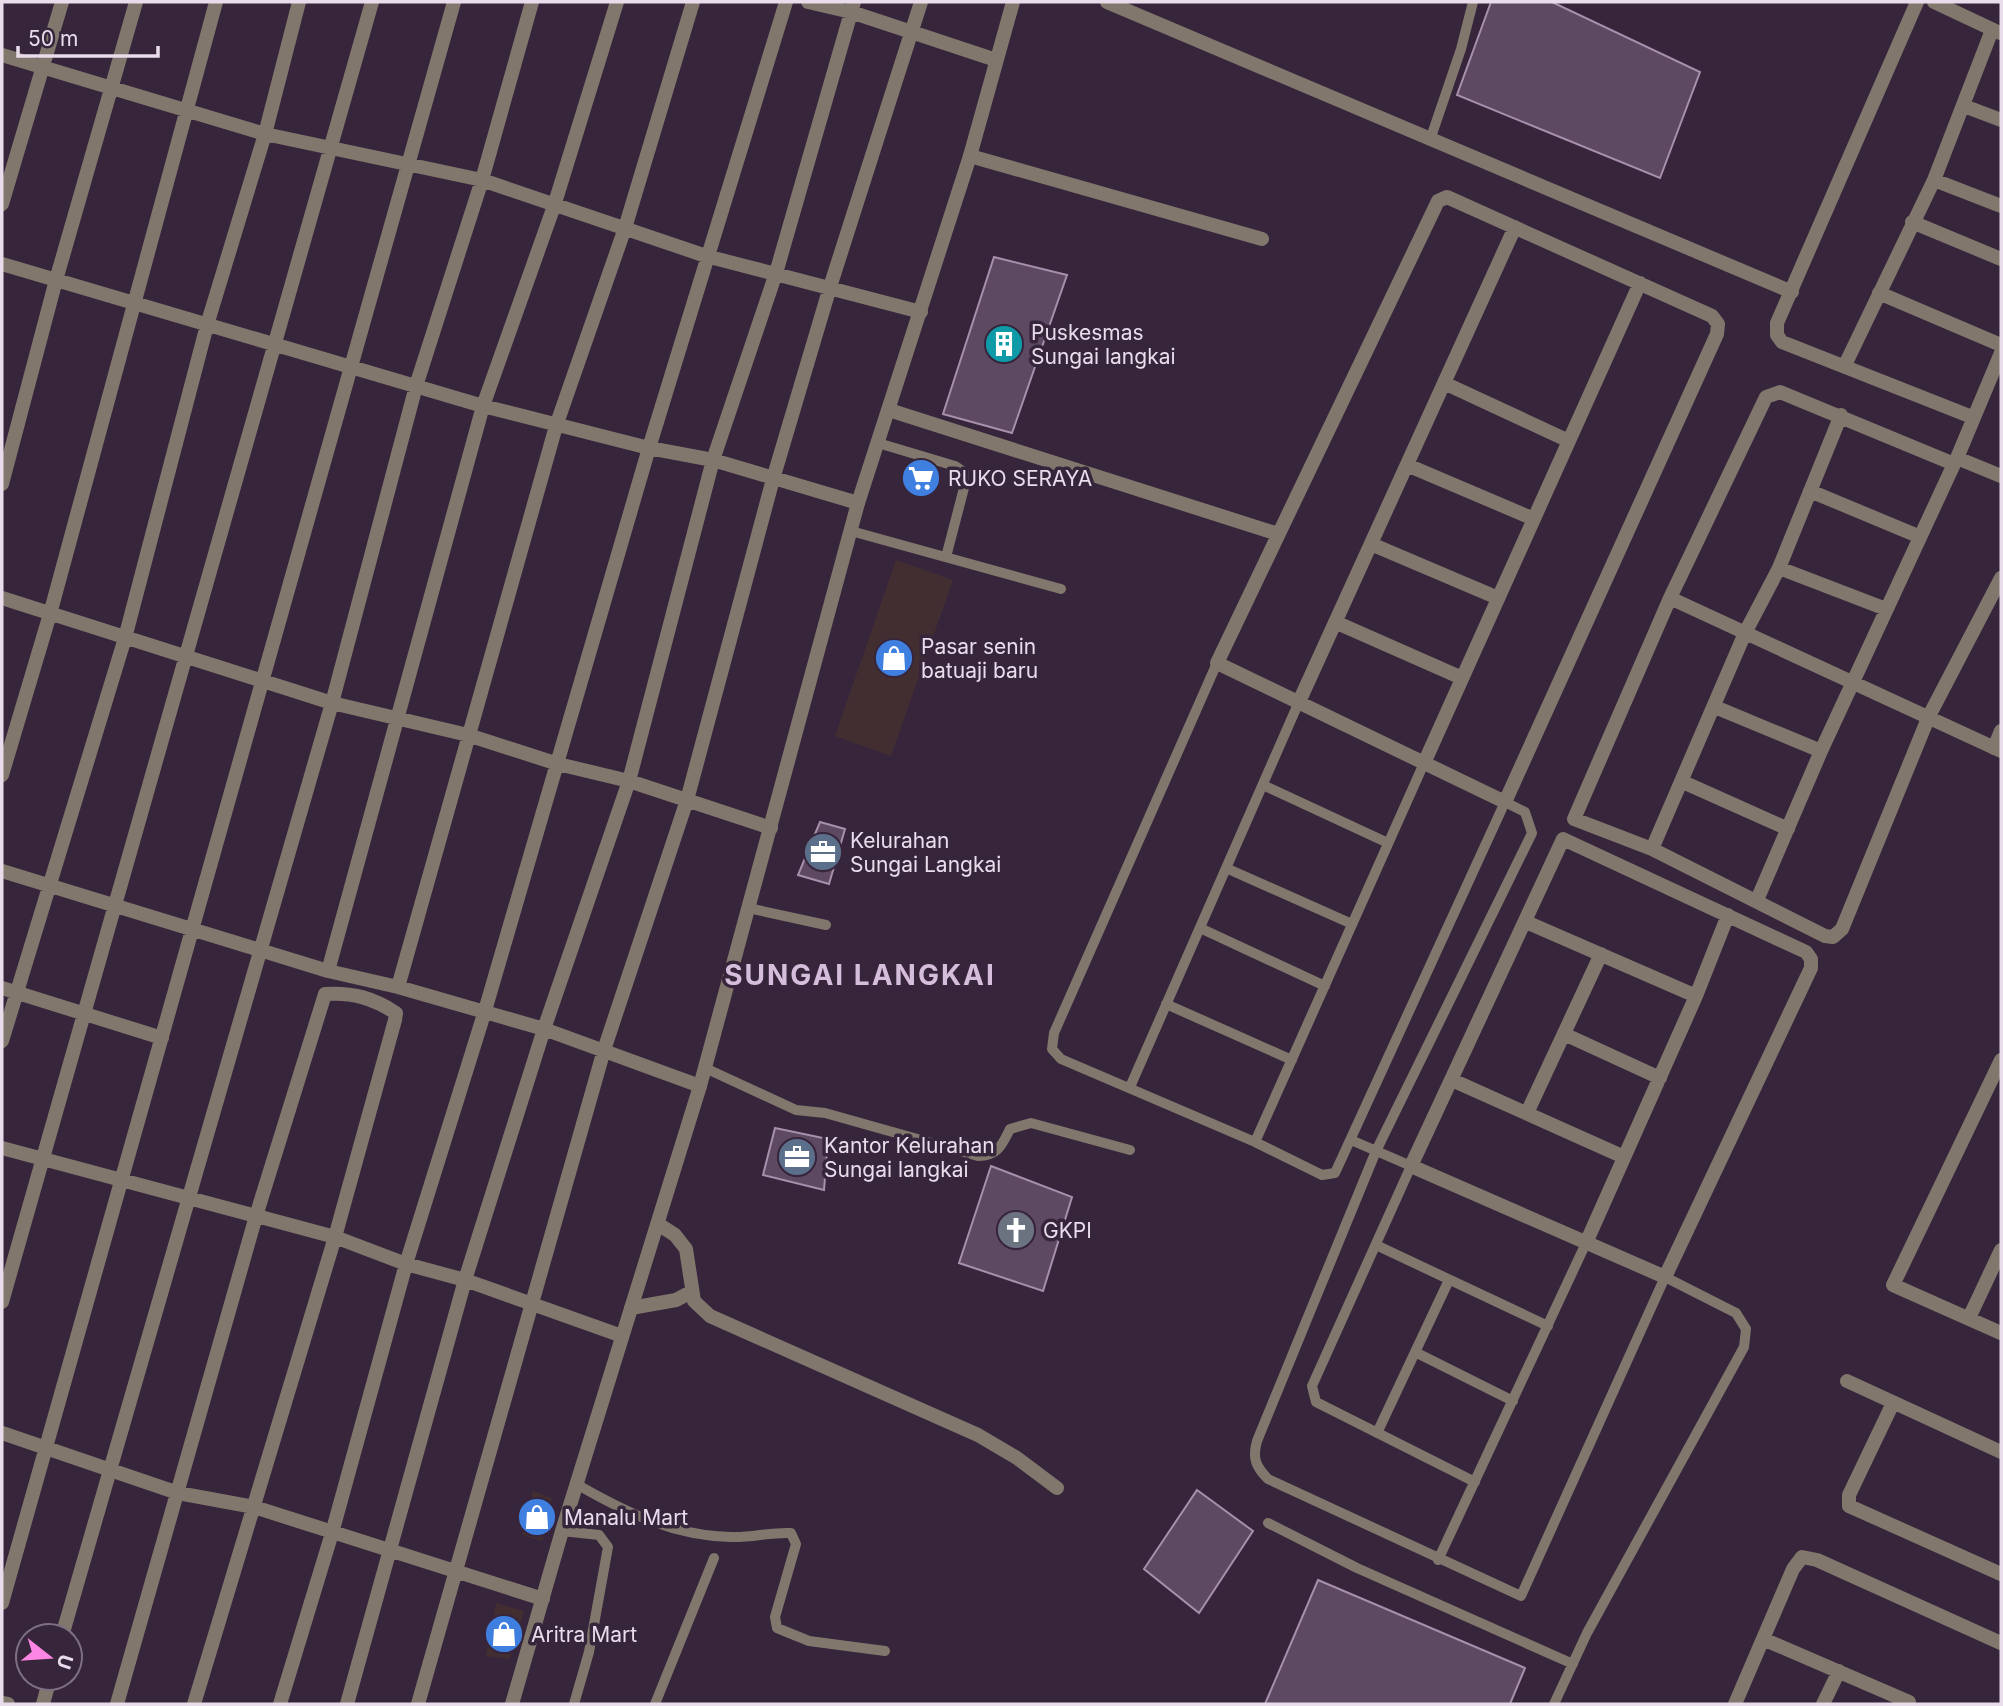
<svg xmlns="http://www.w3.org/2000/svg" width="2003" height="1706" font-family="Inter,sans-serif">
  <rect width="100%" height="100%" fill="#37253c"/>
  <!-- commercial -->
  <path fill="#422e31" d="M896,560L953,580L891,756L835,736Z
    M533,1491L552,1498L542,1541L522,1535Z
    M496,1603L524,1611L510,1659L486,1656Z"/>
  <!-- building -->
  <path fill="#5d4962" stroke="#a690ac" stroke-width="2" d="M1491,2H1552L1700,72L1660,178L1457,95Z
    M994,257L1067,275L1012,433L943,414Z
    M820,822L845,829L829,884L798,875Z
    M775,1128L828,1139L824,1190L763,1175Z
    M991,1166L1072,1197L1043,1291L959,1263Z
    M1197,1490L1253,1531L1199,1613L1144,1569Z
    M1318,1580L1525,1668L1510,1704H1265Z"/>
  <g fill="none" stroke-linecap="round" stroke-linejoin="round">
    <!-- service -->
    <path stroke="#82776c" stroke-width="10" d="M1430,140L1461,49L1473,2
      M878,443L955,466L964,472V488L946,557
      M851,531L1061,589
      M1217,663L1054,1033L1052,1049L1061,1059L1255,1142L1322,1175L1335,1173L1505,802L1525,812L1532,833L1376,1151L1257,1441C1252,1458 1256,1467 1268,1479L1521,1596L1665,1277L1736,1313L1746,1329L1744,1347L1587,1633L1554,1704
      M1263,785L1388,843
      M1226,868L1352,924
      M748,908L826,925
      M1200,928L1325,986
      M1166,1004L1292,1060
      M705,1068L796,1110L825,1113L978,1156C998,1156 1002,1145 1010,1129L1031,1123L1130,1150
      M1130,1087L1298,704
      M1351,1140L1411,1166L1312,1386L1316,1402L1475,1482
      M1255,1142L1425,761
      M1376,1245L1548,1326
      M1415,1352L1513,1401
      M1377,1433L1449,1280
      M578,1485C627,1513 674,1536 731,1537C751,1538 770,1532 791,1533L796,1544L775,1617L777,1628L809,1641L885,1651
      M1268,1523L1357,1568L1573,1664
      M562,1531L599,1535L608,1547L589,1652L574,1704
      M1438,1560L1586,1243
      M655,1704L714,1558"/>
    <!-- minor -->
    <path stroke="#82776c" stroke-width="14" d="M808,2L851,12L996,60
      M1107,2L1792,292
      M1917,2L1777,323V335L1782,342L1972,417
      M1934,2L2000,33
      M2,55L265,134L482,180L706,256L921,312
      M1964,106L2001,120
      M970,156L1262,239
      M1934,180L2001,206
      M1447,197L1712,316L1718,324L1717,334L1505,802L1217,663L1438,201Z
      M2,204L62,2
      M1912,222L2001,259
      M2,264L483,406L649,448L713,460L858,503
      M1879,293L2001,345
      M2001,353L1957,458L2001,476
      M1845,365L1934,180L1992,30
      M1444,383L1569,441
      M889,410L1278,534
      M1407,465L1534,519
      M2,484L56,280L136,2
      M1810,491L1918,536
      M1371,544L1498,598
      M1779,568L1886,609
      M2,598L332,703L468,735L558,764L629,781L771,828
      M1670,598L2001,751
      M1335,622L1462,678
      M1298,704L1515,227
      M1715,707L1821,751
      M1994,748L2001,731
      M1425,761L1640,283
      M2,775L50,614L216,2
      M1683,782L1788,829
      M1563,839L1806,952L1811,959V968L1665,1277L1411,1166Z
      M1652,849L1745,633L1779,568L1841,415
      M2,871L328,971L398,987L544,1029L700,1086
      M1757,900L1821,751L1954,464L1780,392L1766,397L1670,598L1574,819L1652,849L1825,936L1833,937L1842,929L1929,716L2001,578
      M1526,922L1696,996
      M328,971L483,406L554,206L617,2
      M398,987L556,426L625,228L693,2
      M2,988L162,1038
      M1564,1034L1660,1078
      M2,1041L125,638L207,325L265,134L299,2
      M2001,1060L1893,1285L2001,1333
      M1452,1080L1624,1157
      M1527,1113L1601,954
      M2,1148L335,1237L406,1264L465,1280L622,1336
      M658,1224L675,1235L686,1249L694,1301L710,1316L978,1435L1017,1458L1057,1488
      M1586,1243L1696,996L1728,915
      M2,1302L372,2
      M631,1308L676,1300L691,1292
      M1969,1318L2001,1250
      M1847,1381L2001,1452
      M1893,1403L1849,1495V1506L2001,1574
      M2,1433L178,1493L254,1507L543,1599
      M2,1603L454,2
      M62,1636L332,703L416,386L482,180L532,2
      M1763,1639L1909,1702
      M2,1703L8,1704
      M43,1704L50,1678
      M117,1704L256,1216L325,994C352,992 373,998 396,1013L395,1020L335,1237L194,1704
      M280,1704L332,1533L406,1264L484,1014L649,448L786,2
      M347,1704L465,1280L544,1029L629,781L713,460L776,273L854,2
      M418,1704L604,1050L687,800L773,479L830,287L921,2
      M1735,1704L1793,1569L1802,1557L1817,1560L2001,1643
      M1823,1704L1839,1671"/>
    <!-- tertiary -->
    <path stroke="#82776c" stroke-width="14" d="M512,1704L562,1531L700,1086L858,503L970,156L1013,2"/>
  </g>
  <!-- icons -->
  <defs>
    <g id="building-disc" transform="scale(2.0125)"><circle r="9.5" fill="#0f9aa8" stroke="#37253c"/><path d="M-4-6H4V6H1V3H-1V6H-4ZM-2.5-4.3h1.7v1.8h-1.7ZM.8-4.3h1.7v1.8H.8ZM-2.5-1h1.7V.8h-1.7ZM.8-1h1.7V.8H.8Z" fill="#fff"/></g>
    <g id="supermarket-disc" transform="scale(2.0125)"><circle r="9.5" fill="#3f7fe0" stroke="#37253c"/><path d="M-6-5.5h2.5l.6 2H6L4.5 2H-2.5L-4.4-4H-6ZM-1.5 3.2a1.3 1.3 0 1 0 .1 0ZM3 3.2a1.3 1.3 0 1 0 .1 0Z" fill="#fff"/></g>
    <g id="shop-disc" transform="scale(2.0125)"><circle r="9.5" fill="#3f7fe0" stroke="#37253c"/><path d="M-5-2.5h2.3a2.7 3.5 0 0 1 5.4 0H5L5.5 6h-11ZM-1.5-2.5h3a1.5 2.3 0 0 0-3 0Z" fill="#fff"/></g>
    <g id="office-disc" transform="scale(2.0125)"><circle r="9.5" fill="#5c6f8a" stroke="#37253c"/><path d="M-6-3h4V-5.5h4V-3h4V5H-6ZM-1-4.5V-3h2v-1.5ZM-6 0V1H6V0Z" fill="#fff"/></g>
    <g id="church-disc" transform="scale(2.0125)"><circle r="9.5" fill="#6b7280" stroke="#37253c"/><path d="M-1.2-6h2.4v3.5h3.3v2.4h-3.3V6h-2.4V-.1h-3.3v-2.4h3.3Z" fill="#fff"/></g>
  </defs>
  <g fill-rule="evenodd">
    <use href="#building-disc" x="1004" y="344"/>
    <use href="#supermarket-disc" x="921" y="478"/>
    <use href="#shop-disc" x="894" y="658"/>
    <use href="#office-disc" x="823" y="852"/>
    <use href="#office-disc" x="797" y="1157"/>
    <use href="#church-disc" x="1016" y="1230"/>
    <use href="#shop-disc" x="537" y="1517"/>
    <use href="#shop-disc" x="504" y="1634"/>
  </g>
  <g text-anchor="middle" dominant-baseline="central" stroke-width="7" stroke-linejoin="round" paint-order="stroke">
    <!-- poi labels -->
    <g font-size="21" fill="#e9ddec" stroke="#37253c" text-anchor="start">
      <text x="1031" y="332">Puskesmas<tspan x="1031" dy="24">Sungai langkai</tspan></text>
      <text x="948" y="478">RUKO SERAYA</text>
      <text x="921" y="646">Pasar senin<tspan x="921" dy="24">batuaji baru</tspan></text>
      <text x="850" y="840">Kelurahan<tspan x="850" dy="24">Sungai Langkai</tspan></text>
      <text x="824" y="1145">Kantor Kelurahan<tspan x="824" dy="24">Sungai langkai</tspan></text>
      <text x="1043" y="1230">GKPI</text>
      <text x="564" y="1517">Manalu Mart</text>
      <text x="531" y="1634">Aritra Mart</text>
    </g>
    <!-- district labels -->
    <g font-size="28" font-weight="bold" letter-spacing="2" fill="#d5bedb" stroke="#37253c">
      <text x="860" y="975">SUNGAI LANGKAI</text>
    </g>
  </g>
  <!-- border -->
  <rect width="2003" height="1706" fill="none" stroke="#e9ddec" stroke-width="7"/>
  <!-- north arrow -->
  <g transform="translate(49 1657) rotate(107)"><circle r="33" fill="#37253c" stroke="#7e6f82" stroke-width="2"/>
  <path d="M0-5L12 26L0 18L-12 26Z" fill="#fc86e3"/>
  <text y="-10" font-size="19" font-weight="bold" text-anchor="middle" fill="#e9ddec">U</text>
  </g>
  <!-- scale -->
  <path d="M18 46v10h140v-10" fill="none" stroke="#e9ddec" stroke-width="3.5"/>
  <text x="28" y="46" font-size="21" fill="#e9ddec" stroke="#37253c" stroke-width="5" paint-order="stroke">50 m</text>
</svg>
